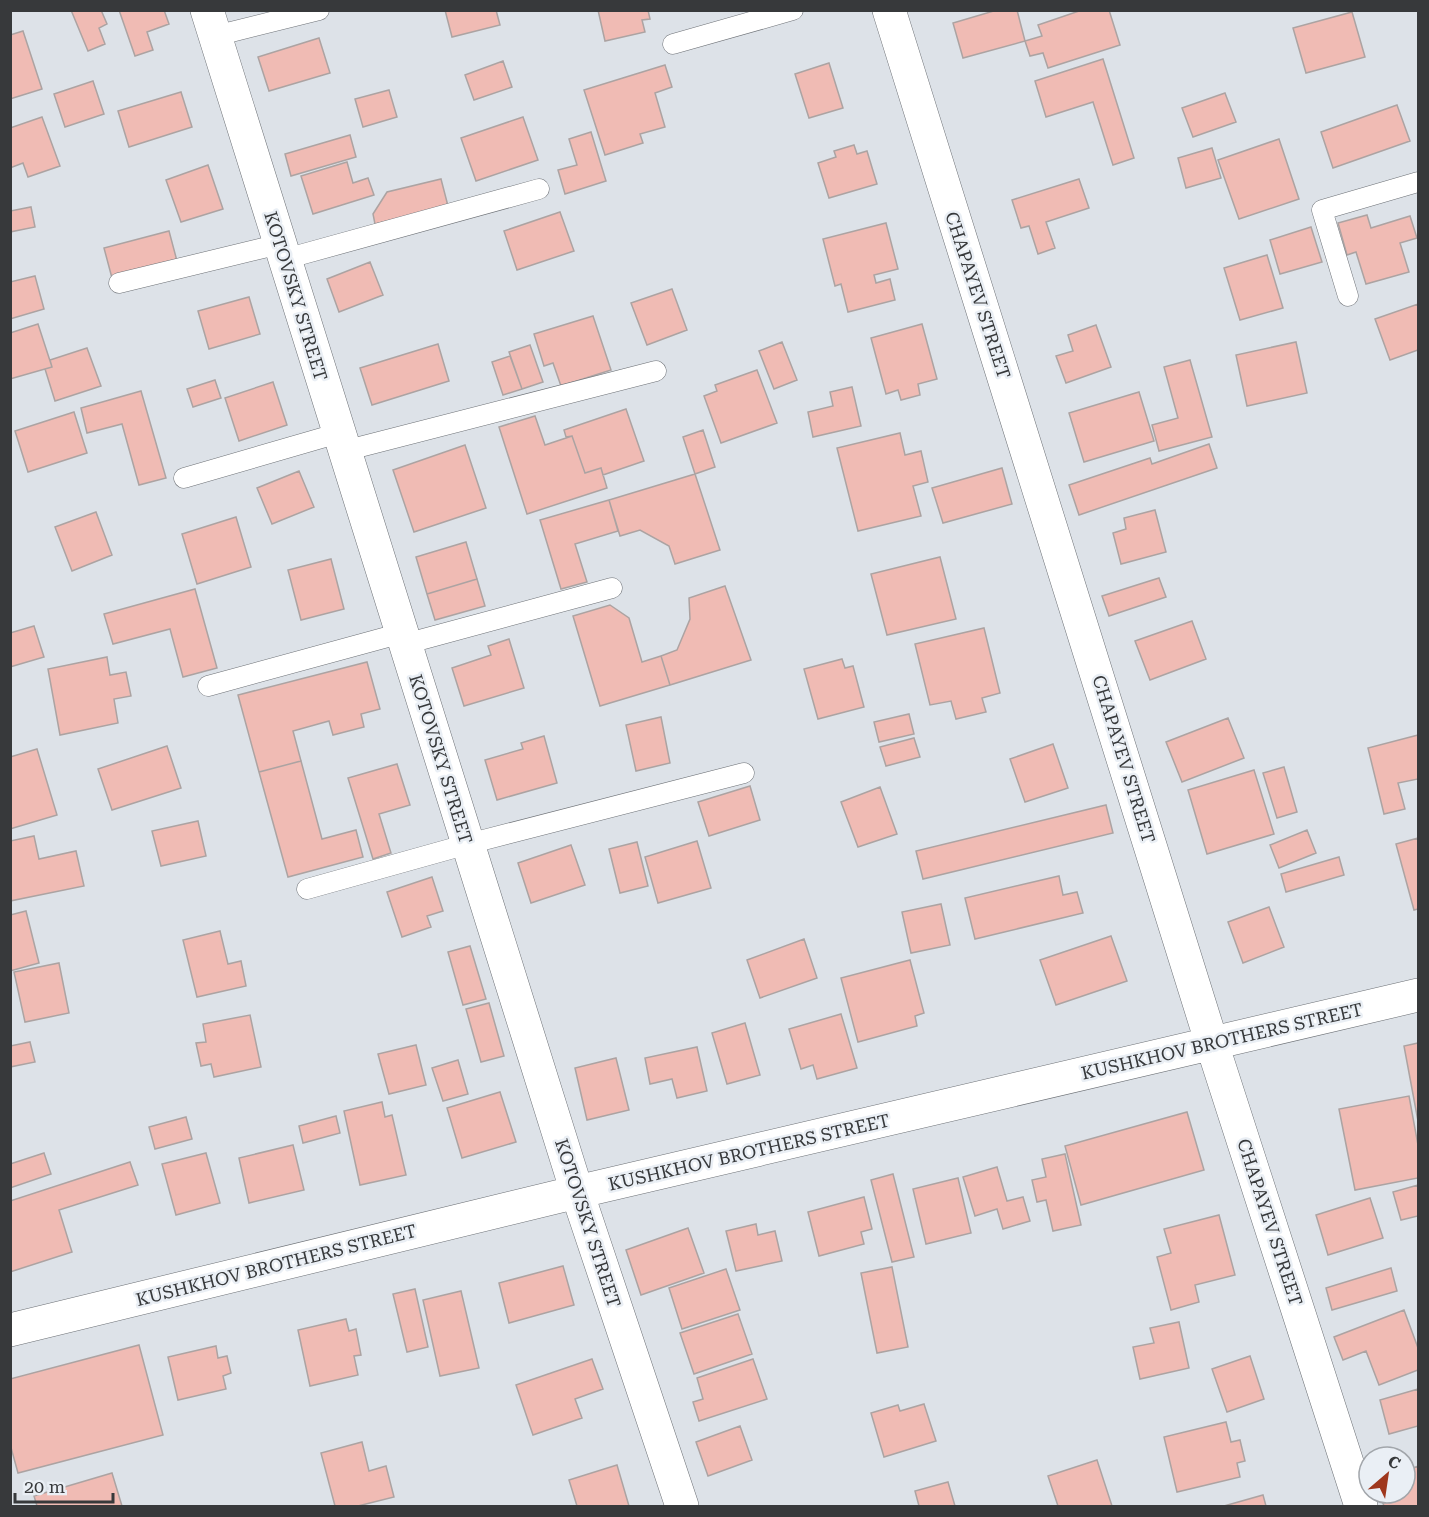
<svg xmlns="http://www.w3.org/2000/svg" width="1429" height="1517" font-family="'Roboto Serif',serif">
  <rect width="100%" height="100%" fill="#dde2e8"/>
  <!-- building -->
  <path fill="#f0bbb4" stroke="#aca3a2" stroke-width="1.5" d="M71,10H101L107,24L99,28L105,44L88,51Z
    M119,10H164L169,24L147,32L153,50L135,56Z
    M445,10H496L500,25L452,37Z
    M598,10H648L650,19L642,20L645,32L605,41Z
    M997,10H1017L1025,41L963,58L953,23Z
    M1082,10H1109L1120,45L1048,68L1043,53L1030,56L1025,41L1042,36L1038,25Z
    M1352,12L1365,57L1306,73L1293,28Z
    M23,31L42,89L10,99V35Z
    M319,38L330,73L269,91L258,57Z
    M1103,59L1134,158L1113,165L1093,102L1046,117L1035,81Z
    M503,61L512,87L474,100L465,75Z
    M829,63L843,108L809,118L795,74Z
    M665,65L672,87L655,93L665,127L640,134L643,143L605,155L584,90Z
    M93,81L104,114L65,127L54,94Z
    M389,90L397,117L363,127L355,99Z
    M181,92L192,127L129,147L118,111Z
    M1225,93L1236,122L1193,137L1182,108Z
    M1397,105L1410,141L1333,168L1321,132Z
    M42,117L60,166L28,177L23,163L10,168V128Z
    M523,117L538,160L476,181L461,138Z
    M591,132L606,181L565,194L558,170L577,165L569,139Z
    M350,135L356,157L291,176L285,154Z
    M1279,139L1299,199L1239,219L1218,160Z
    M854,145L857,154L867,151L877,184L829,198L818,163L836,157L834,151Z
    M1212,148L1221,178L1186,188L1178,158Z
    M347,162L353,183L368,178L374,195L313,214L301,176Z
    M208,165L223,209L181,222L166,180Z
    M441,179L448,206L375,224L373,214L387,192Z
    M1079,179L1089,208L1046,222L1055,248L1038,254L1029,226L1021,228L1012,200Z
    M31,207L35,227L10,232V211Z
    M560,212L574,251L517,270L504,231Z
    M1367,215L1371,228L1410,216L1417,238L1400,243L1409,272L1366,284L1356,252L1347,255L1338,223Z
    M886,223L898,269L874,275L876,283L890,279L895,300L848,312L841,284L835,286L823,239Z
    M1311,227L1322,262L1280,274L1270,240Z
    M169,231L177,261L112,278L104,248Z
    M1267,255L1283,308L1240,320L1224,268Z
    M370,262L383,295L339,312L327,279Z
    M35,276L44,309L10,319V282Z
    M672,289L687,330L647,345L631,303Z
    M249,297L260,334L209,349L198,311Z
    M1418,304V350L1390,360L1375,319Z
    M593,316L611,370L561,386L553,363L544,366L534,334Z
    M38,324L52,367L10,379V333Z
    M922,324L937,379L918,384L920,395L901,400L898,390L886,394L871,338Z
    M1096,325L1111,367L1066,383L1056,356L1073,351L1068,335Z
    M782,342L797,380L774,389L759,351Z
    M1296,342L1307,393L1247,406L1236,355Z
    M438,344L449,381L372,405L360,368Z
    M530,345L543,382L522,389L509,352Z
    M87,348L101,386L55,401L45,369L52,367L50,360Z
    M510,356L522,389L503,395L492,362Z
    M1190,360L1212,437L1159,451L1152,425L1178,418L1164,367Z
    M757,370L777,423L721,443L704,396L717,391L715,385Z
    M215,380L221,398L193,407L187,389Z
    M273,382L287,425L239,441L225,398Z
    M852,387L861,426L813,437L808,412L833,406L830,392Z
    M141,391L166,478L139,485L122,424L87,433L81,408Z
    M1139,392L1154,441L1084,462L1069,413Z
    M626,409L644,461L603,475L601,468L585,473L572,436L566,437L564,430Z
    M74,412L87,453L28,472L15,431Z
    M535,416L545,445L572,436L585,473L601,468L607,488L527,514L499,427Z
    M703,430L715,467L695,474L683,437Z
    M900,433L905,455L921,451L928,482L913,486L921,516L858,531L837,448Z
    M1209,444L1217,468L1079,515L1069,485L1150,458L1152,464Z
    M465,445L486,508L414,532L393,470Z
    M1002,468L1012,504L943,523L932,488Z
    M299,471L314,507L272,524L257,488Z
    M695,474L720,550L675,564L669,546L640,530L620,536L609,500Z
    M609,500L618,531L575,544L587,582L561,589L540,520Z
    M1155,510L1166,552L1121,564L1113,533L1126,529L1124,518Z
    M96,512L112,555L72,571L55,527Z
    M236,517L251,567L197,584L182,534Z
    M466,542L477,579L427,594L416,557Z
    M940,557L956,619L887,635L871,574Z
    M331,559L344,609L301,620L288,570Z
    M1159,578L1166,597L1109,616L1102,596Z
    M477,579L485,606L435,620L427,594Z
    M725,586L751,660L670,685L661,656L677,650L690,619L689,598Z
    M195,589L217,668L183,677L170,629L113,644L104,614Z
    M610,605L629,618L642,662L661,656L670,685L600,706L573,616Z
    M1192,621L1206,659L1150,680L1135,641Z
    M34,626L44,657L10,667V633Z
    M984,628L1000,693L982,698L986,712L956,719L951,701L930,705L915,644Z
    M509,639L524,688L464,706L452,668L491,655L488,646Z
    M107,657L110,675L126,672L131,696L114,699L118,723L60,735L48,669Z
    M842,659L845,668L853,666L864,707L818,719L804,669Z
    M367,662L380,709L361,714L364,727L333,735L329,721L293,731L301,761L259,772L238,695Z
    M909,714L914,734L879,742L874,722Z
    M661,717L670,763L636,771L626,725Z
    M1228,718L1244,758L1182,782L1166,742Z
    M1418,735V779L1398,783L1405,809L1384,814L1368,748Z
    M544,736L557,783L497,800L485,760L523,749L521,743Z
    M914,738L920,757L886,766L880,747Z
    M1053,744L1068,788L1025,802L1010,759Z
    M167,746L181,788L112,810L98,769Z
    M37,749L57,815L10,829V757Z
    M301,761L322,839L356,830L363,857L288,877L259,772Z
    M397,764L410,805L379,814L391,853L373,859L348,778Z
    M1284,767L1297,812L1277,818L1263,773Z
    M1254,770L1274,834L1207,854L1188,790Z
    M750,786L760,820L709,836L698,802Z
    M880,787L897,834L858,847L841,802Z
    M1106,805L1113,833L923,879L916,851Z
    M198,821L206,856L161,866L152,831Z
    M1307,830L1316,853L1279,868L1270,845Z
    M34,836L39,859L76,851L84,886L10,901V841Z
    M1418,838V909L1414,910L1396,844Z
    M697,841L711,888L658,903L645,857Z
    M637,842L648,886L620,893L609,849Z
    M571,845L585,885L531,903L518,863Z
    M1339,857L1344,875L1286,892L1281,874Z
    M1059,876L1063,895L1077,892L1083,913L975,939L965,898Z
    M432,877L443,911L427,916L431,927L402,937L387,892Z
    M941,904L950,945L911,953L902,912Z
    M1269,907L1284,947L1243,963L1228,922Z
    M26,911L39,963L10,971V915Z
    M220,931L228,964L241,961L246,986L197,997L183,940Z
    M1111,936L1127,981L1056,1005L1040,960Z
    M804,939L817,978L760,998L747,960Z
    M470,946L486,999L463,1005L448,952Z
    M910,960L924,1013L915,1016L917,1026L858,1042L841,978Z
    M59,963L69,1013L25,1022L14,972Z
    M489,1003L504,1056L481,1062L466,1009Z
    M841,1014L857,1068L817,1079L813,1065L801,1069L789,1029Z
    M250,1015L261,1067L214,1077L211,1064L201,1066L196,1043L206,1042L203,1024Z
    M745,1023L760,1075L727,1084L712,1033Z
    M30,1042L35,1062L10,1067V1046Z
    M1418,1043V1121L1404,1046Z
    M416,1045L426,1085L389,1094L378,1054Z
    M697,1047L707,1091L677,1098L672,1079L650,1084L645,1058Z
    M616,1058L629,1110L587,1120L575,1068Z
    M458,1060L468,1094L443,1101L432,1068Z
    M500,1092L516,1142L462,1158L447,1108Z
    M1409,1096L1418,1145V1178L1355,1190L1339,1109Z
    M382,1102L385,1117L392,1115L406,1175L360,1185L344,1111Z
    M1187,1112L1204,1170L1081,1205L1065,1146Z
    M336,1116L340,1133L303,1143L299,1126Z
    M186,1117L192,1139L155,1149L149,1127Z
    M293,1145L304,1190L249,1203L239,1158Z
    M44,1153L51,1174L10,1188V1164Z
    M206,1153L220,1203L176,1215L162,1164Z
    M1065,1154L1081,1225L1053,1231L1046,1200L1037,1202L1032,1180L1046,1177L1042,1159Z
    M130,1162L138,1185L59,1210L72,1252L10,1272V1201Z
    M997,1167L1007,1201L1023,1197L1030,1221L1003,1229L997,1209L975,1216L963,1177Z
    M893,1174L914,1257L892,1262L871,1180Z
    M958,1178L971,1233L926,1244L913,1189Z
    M1418,1185V1216L1401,1220L1393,1192Z
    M864,1197L872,1229L861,1232L864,1244L819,1256L808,1212Z
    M1370,1198L1383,1238L1328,1255L1316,1215Z
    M1219,1215L1235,1275L1195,1285L1199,1302L1171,1310L1157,1257L1171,1253L1164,1229Z
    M756,1224L758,1235L775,1231L782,1261L736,1271L726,1231Z
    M688,1228L704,1273L641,1295L626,1250Z
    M563,1266L574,1305L509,1323L499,1283Z
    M892,1267L908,1347L877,1353L861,1273Z
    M1391,1268L1397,1291L1332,1310L1326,1288Z
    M726,1269L740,1310L682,1329L669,1288Z
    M415,1289L428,1347L407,1352L393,1294Z
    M461,1291L479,1368L440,1376L423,1300Z
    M1404,1310L1418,1348V1370L1379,1385L1366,1351L1343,1360L1334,1337Z
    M738,1314L752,1354L694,1374L680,1333Z
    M346,1319L349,1331L356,1329L361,1355L354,1356L358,1375L310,1386L298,1330Z
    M1179,1322L1189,1368L1140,1379L1133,1347L1154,1343L1150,1328Z
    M139,1345L163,1435L18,1473L10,1444V1379Z
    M216,1346L218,1358L227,1356L231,1373L223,1376L226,1389L178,1400L168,1357Z
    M1250,1356L1264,1399L1227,1412L1212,1369Z
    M592,1359L603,1389L575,1399L582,1418L533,1435L516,1385Z
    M753,1359L767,1399L699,1421L693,1402L703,1399L697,1378Z
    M1418,1389V1426L1389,1434L1380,1400Z
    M924,1404L936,1441L884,1457L871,1413L898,1405L900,1411Z
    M1226,1422L1231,1442L1240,1440L1245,1461L1237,1463L1240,1477L1177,1492L1164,1437Z
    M740,1426L752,1460L708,1476L696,1442Z
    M362,1442L369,1471L386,1466L394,1497L358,1506H335L321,1453Z
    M1097,1460L1112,1506H1058L1048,1476Z
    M617,1465L629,1506H577L569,1480Z
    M1418,1466V1506H1384L1379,1493H1405V1471Z
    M112,1473L122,1506H37L34,1496Z
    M948,1482L955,1506H919L915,1491Z
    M1263,1495L1266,1506H1224Z"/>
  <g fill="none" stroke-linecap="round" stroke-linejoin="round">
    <!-- service casing -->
    <g stroke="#6d7176" stroke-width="21">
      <path id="service" d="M215,36L319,10
        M673,44L793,10
        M285,259L539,189
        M119,283L280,244
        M1348,296L1322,210L1418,182
        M344,451L656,371
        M184,478L339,433
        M405,644L612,588
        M208,686L402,633
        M307,889L468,844L744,773"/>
    </g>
    <!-- minor casing -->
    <g stroke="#6d7176" stroke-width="34">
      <path id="minor" d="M207,10L577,1192L682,1506
        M889,10L1212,1044L1361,1506
        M10,1330L577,1192L1418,995"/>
    </g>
    <!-- service -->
    <use href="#service" stroke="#fff" stroke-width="20"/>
    <!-- minor -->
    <use href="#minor" stroke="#fff" stroke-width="33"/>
  </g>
  <g text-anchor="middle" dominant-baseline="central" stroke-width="5" stroke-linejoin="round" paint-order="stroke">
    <!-- street labels -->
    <g font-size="18" fill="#37393b" stroke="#eaeff5">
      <text transform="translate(978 295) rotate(72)">CHAPAYEV STREET</text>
      <text transform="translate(296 296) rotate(73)">KOTOVSKY STREET</text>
      <text transform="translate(441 759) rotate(73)">KOTOVSKY STREET</text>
      <text transform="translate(1124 759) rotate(73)">CHAPAYEV STREET</text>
      <text transform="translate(1222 1041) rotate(-13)">KUSHKHOV BROTHERS STREET</text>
      <text transform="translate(749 1152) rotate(-13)">KUSHKHOV BROTHERS STREET</text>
      <text transform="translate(1270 1222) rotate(72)">CHAPAYEV STREET</text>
      <text transform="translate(588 1223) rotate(72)">KOTOVSKY STREET</text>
      <text transform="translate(276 1265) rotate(-14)">KUSHKHOV BROTHERS STREET</text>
    </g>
  </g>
  <!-- border -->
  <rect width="1429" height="1517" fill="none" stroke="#37393b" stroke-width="24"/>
  <!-- north arrow -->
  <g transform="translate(1387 1475) rotate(29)"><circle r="28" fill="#eaeff5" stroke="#a2a6ab" stroke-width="1.5"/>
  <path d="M0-4.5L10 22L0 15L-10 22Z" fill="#9f371d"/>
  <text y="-9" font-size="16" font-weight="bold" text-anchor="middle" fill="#37393b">С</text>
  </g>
  <!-- scale -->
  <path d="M15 1493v9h98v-9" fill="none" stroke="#37393b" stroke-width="3"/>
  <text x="24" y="1493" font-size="18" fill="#37393b" stroke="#eaeff5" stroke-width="4.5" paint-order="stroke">20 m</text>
</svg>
